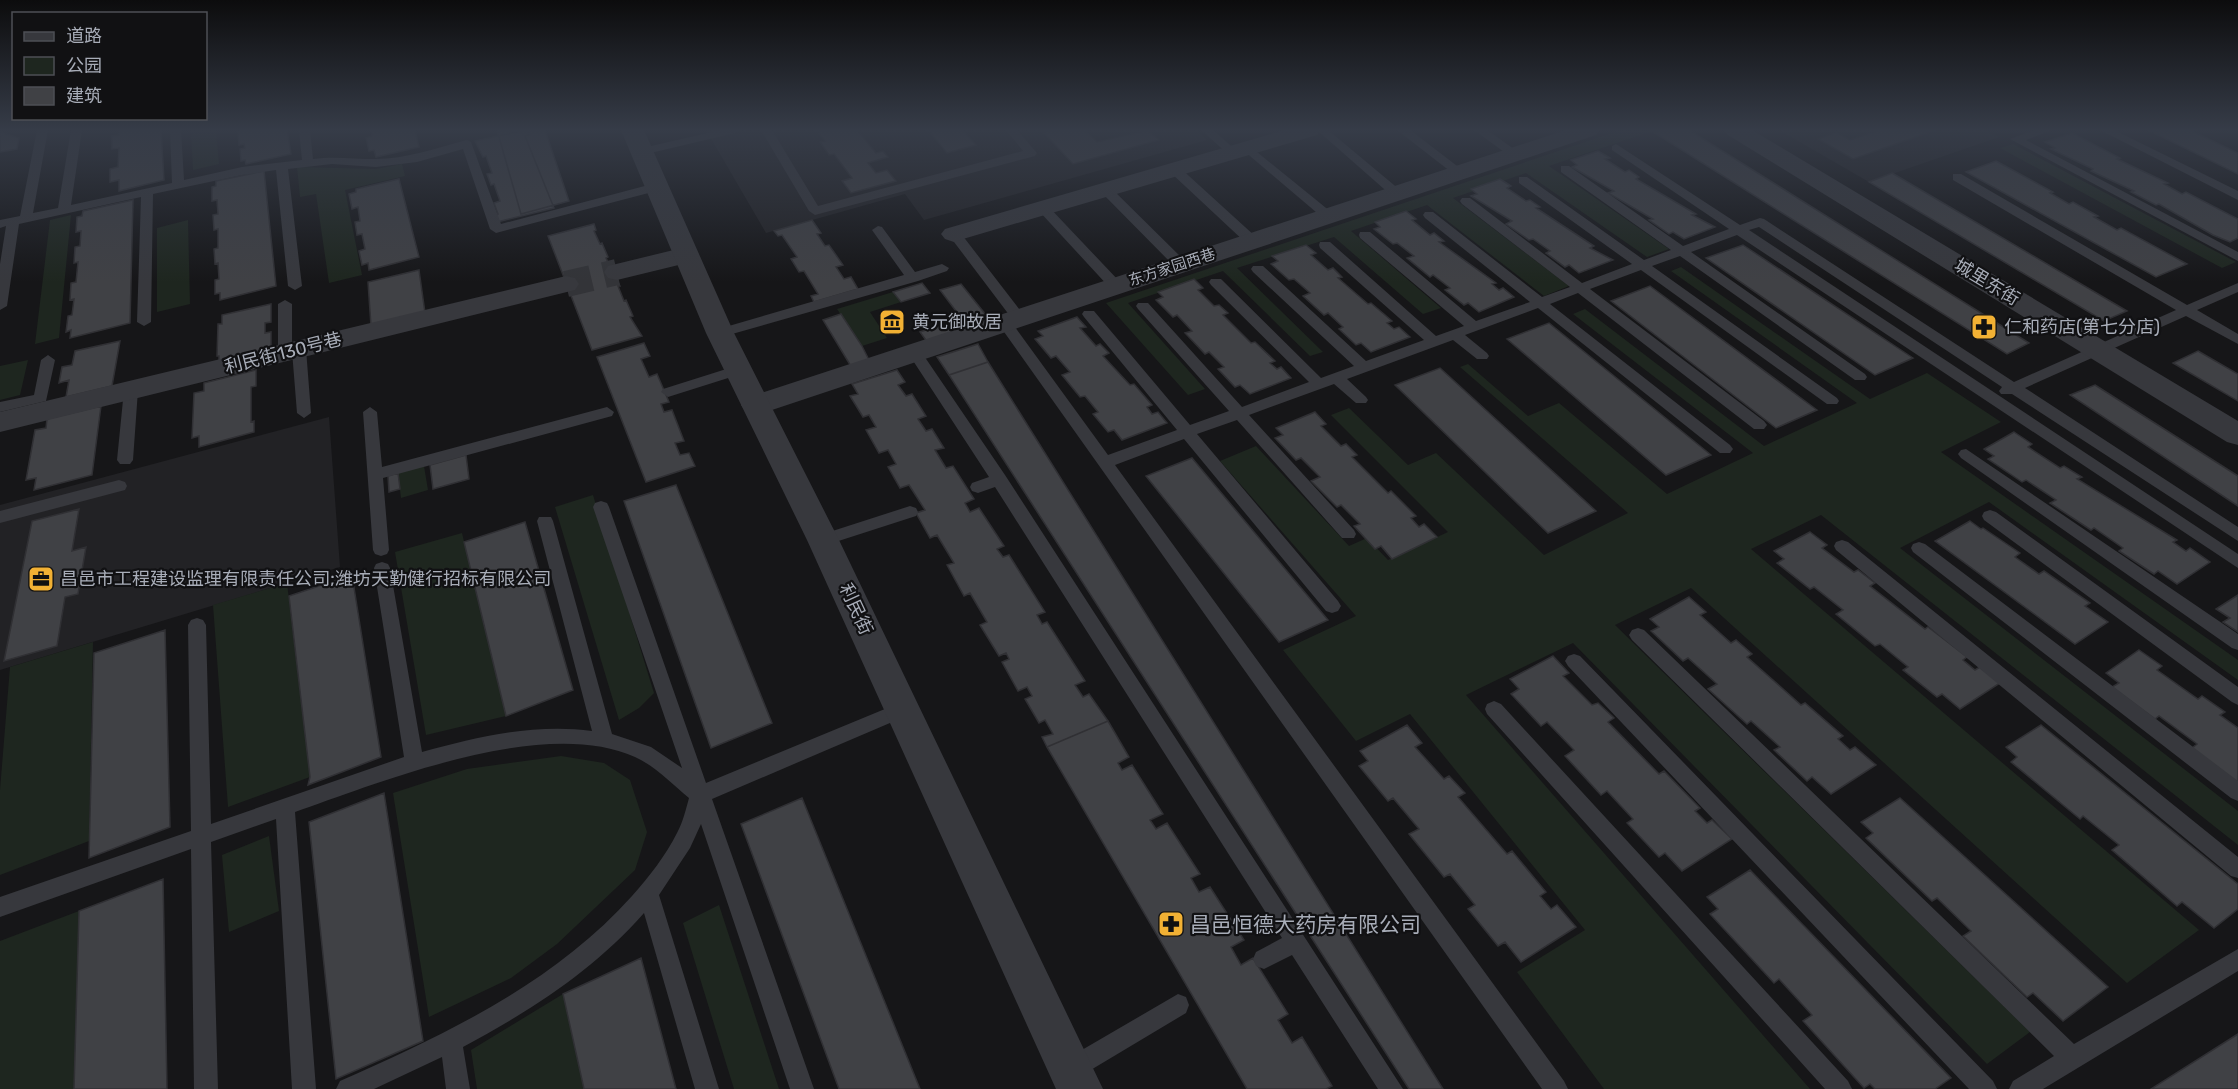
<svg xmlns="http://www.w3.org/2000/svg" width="2238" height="1089" font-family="Rubik,'Noto Sans SC',sans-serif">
  <rect width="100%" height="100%" fill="#161618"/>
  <!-- built -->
  <path fill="#222225" d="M706,130H1196L1207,140L924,220L905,194L766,233Z
    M1779,130H1986L1999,137L1869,182Z
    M329,417L340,567L0,670V505Z"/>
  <!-- green -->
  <path fill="#1e261f" d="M191,130H216L219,164L193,170Z
    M1621,130L1652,131L1549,166L1669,249L1647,257L1526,173L1453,198L1569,286L1544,296L1427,205L1351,231L1441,308L1423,314L1334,237L1237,268L1323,352L1310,356L1223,271L1128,303L1205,389L1188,395L1106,303Z
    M2013,144L2236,262L2222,268L2000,148Z
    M402,164L405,176L345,190L362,275L329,283L316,194L300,197L297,167L376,169Z
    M71,215L59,338L35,344L50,220Z
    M188,220L190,304L157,312V228Z
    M1681,267L1870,399L1927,373L2001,422L1941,452L2238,660V680L1989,502L1900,548L2238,811V845L1821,515L1751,549L2199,930L2127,983L1691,588L1615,625L2030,1032L1987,1064L1573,643L1466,695L1810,1089H1604L1517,972L1585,930L1410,714L1356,741L1283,650L1356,616L1220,461L1256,446L1349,546L1367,538L1388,560L1448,532L1331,415L1349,408L1408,465L1436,453L1544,555L1628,513L1460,367L1468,364L1528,416L1559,403L1667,494L1753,453L1573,314L1585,309L1764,446L1857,403L1671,271Z
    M893,292L901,302L870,312L887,338L862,346L837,309Z
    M28,360L20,395L0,400V366Z
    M424,466L428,490L401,498L398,473Z
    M593,495L654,693L639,708L619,720L555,507Z
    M462,533L506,716L426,735L395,552Z
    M287,583L310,777L228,807L213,605Z
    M93,642L89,841L0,875V790L10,667Z
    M561,756L604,763L630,780L647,832L635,870L557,944L511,978L429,1017L393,793L467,769Z
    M269,836L279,911L229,932L222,855Z
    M719,905L779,1089H734L683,923Z
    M79,911L74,1089H0V941Z
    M563,994L584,1089H477L471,1050Z"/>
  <!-- building -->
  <path fill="#404145" stroke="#303034" stroke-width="1.5" d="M123,130H161L164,180L119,191V180L110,182V169L118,167L119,148L112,149V136L119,135V131Z
    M242,130H287L291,154L246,164L245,160L241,161L240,149L245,148L244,144L239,145L238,132Z
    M371,130H415L419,147L376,157L374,150L369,151L366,138L372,136Z
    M497,130H545L569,201L521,214Z
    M526,130L529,135L525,136L554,208L497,222L495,215L498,214L494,203L500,201L494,184L491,185L487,174L492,173L486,156L483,157L475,141Z
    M816,130H857L876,153L883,151L888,157L868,163L876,173L887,170L896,181L851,193L842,181L852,178L834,154L829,155L820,142L825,141Z
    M928,130H963L976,145L947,153Z
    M1041,130H1085L1097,142L1148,130L1159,140L1073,164Z
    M1650,130H1689L2029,343L2007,354Z
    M1879,130H1936L1853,159L1818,139L1836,132L1850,140Z
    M2148,130H2190L2238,153V174Z
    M0,132L19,138L17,149L0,152Z
    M2072,133L2120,158L2117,159L2168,183L2164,184L2182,194L2186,192L2238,219V238L2230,242L2213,235L2159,204L2156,205L2131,192L2134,191L2091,171L2093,169L2051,149L2055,148L2045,142Z
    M1598,151L1610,158L1605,159L1625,172L1629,170L1639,177L1636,179L1696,214L1692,215L1715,227L1684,239L1673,232L1669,234L1649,220L1653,219L1608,193L1614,191L1572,167L1577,165L1571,160Z
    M1996,161L2053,192L2050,193L2069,204L2073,202L2098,216L2094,217L2117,230L2121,228L2187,264L2156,277L1966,172Z
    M264,171L276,286L220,300V293L215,294V280L219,279L218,263L215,264L214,249L218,248V229L214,230L213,215L218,214L217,200L212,201V187L216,186V181Z
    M1892,173L2127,311L2104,321L1869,182Z
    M399,179L419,257L369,270L368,263L362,265L359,251L365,249L362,234L357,235L355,222L360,221L358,207L352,209L349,194L356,192V189Z
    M1500,179L1511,186L1507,188L1526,201L1530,200L1540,207L1536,208L1594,246L1590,248L1613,260L1579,273L1569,265L1565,267L1546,253L1550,251L1533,239L1529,240L1506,224L1512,221L1471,196L1477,194L1471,189Z
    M133,200L130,323L70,338L71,330L66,332L68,316L72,315L74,299L70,300L71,283L76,282L78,262L74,263L75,247L80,246L81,231L76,232L77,217L82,216L83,211Z
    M1406,211L1416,219L1412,220L1430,235L1434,233L1444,241L1439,242L1496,283L1492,284L1499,290L1503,288L1514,297L1479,312L1468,303L1464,305L1445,290L1450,288L1433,275L1430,277L1407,258L1414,256L1397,243L1393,244L1374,229L1380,227L1375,222Z
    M812,220L821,233L817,234L825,246L829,245L843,265L836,267L844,279L851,277L858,289L814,302L811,296L818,294L804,271L799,272L791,259L797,257L782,235L778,236L774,231Z
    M594,224L596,230L594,231L600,244L602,243L608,257L606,258L620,286H618L624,301L626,300L633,316L630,317L642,336L592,350L548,236Z
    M1306,245L1316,253L1311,255L1328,270L1333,268L1342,277L1338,278L1368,304L1371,303L1392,321L1387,323L1394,329L1399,327L1410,337L1371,352L1361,343L1356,345L1339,329L1343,327L1328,313L1324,315L1303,296L1310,293L1294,279L1289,280L1271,264L1278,261L1272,256Z
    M1743,245L1913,358L1875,375L1706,258Z
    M419,270L425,313L371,326L368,282Z
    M1194,279L1203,288L1198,290L1214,306L1219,305L1228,313L1223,315L1251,343L1255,342L1275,361L1270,363L1277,369L1281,367L1291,378L1250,394L1240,385L1235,387L1218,369L1224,367L1209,352L1205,354L1185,333L1192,331L1177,315L1173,317L1156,300L1163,297L1158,292Z
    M922,283L930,293L901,302L893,292Z
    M961,284L986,315L965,323L940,290Z
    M1650,286L1817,410L1776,428L1611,301Z
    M271,304V322L265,323V333L271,332V351L219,363V356H217L218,324H222V315Z
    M841,314L862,346L870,362L852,368L823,320Z
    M1077,317L1086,327L1080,328L1096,346L1100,344L1109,353L1103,356L1130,385L1134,384L1152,405L1147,407L1152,414L1158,412L1167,423L1122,440L1114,430L1108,432L1093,414L1098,412L1085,396L1080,397L1062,375L1070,372L1056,356L1051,358L1035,339L1043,336L1038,331Z
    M951,322L959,332L928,343L920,332Z
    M1549,323L1711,455L1666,475L1507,339Z
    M120,341L112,386L66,397L69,380L59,383L62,367L72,365L75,351Z
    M644,343L650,356L641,359L649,377L657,374L669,402L661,404L664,412L672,410L684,441L675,443L680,455L689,453L695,466L646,482L597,357Z
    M978,344L988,362L949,375L937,357Z
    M2198,351L2238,374V401L2173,363Z
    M988,362L1443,1089H1409L949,375Z
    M1440,368L1596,511L1548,533L1395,385Z
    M256,370V386L251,387V422L254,421V432L199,447V436L192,438L194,393L204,391V383Z
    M897,370L905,382L898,385L906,396L912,394L926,416L918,419L926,431L932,429L944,448L935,450L946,468L953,466L974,499L965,503L970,512L979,508L1004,546L997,549L1003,557L1009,555L1045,612L1037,615L1042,624L1047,622L1085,681L1075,685L1083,697L1089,694L1108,721L1047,747L1042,737L1053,734L1045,720L1039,723L1025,699L1032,696L1027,687L1018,691L1002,662L1009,659L1006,653L999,656L980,625L987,622L970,593L964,596L947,565L954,563L937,535L930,538L916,513L925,510L909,485L900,488L888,467L896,464L888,450L879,453L866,430L876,427L869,415L863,417L850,396L858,394L852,384Z
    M2095,385L2238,476V506L2070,395Z
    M101,406L92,475L34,490L36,478L26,480L35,430L46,428L47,419Z
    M1315,412L1326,424L1321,426L1341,446L1346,444L1357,455L1352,457L1388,493L1391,491L1416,516L1411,518L1419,527L1424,524L1437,537L1392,559L1381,546L1375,549L1354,526L1360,524L1341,505L1337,507L1311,481L1320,477L1301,458L1296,460L1275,438L1283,435L1276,428Z
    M2014,432L2032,444L2028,447L2060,468L2064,466L2082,477L2077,479L2177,540L2173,542L2186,551L2190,548L2210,562L2177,584L2158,571L2154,574L2119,551L2123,548L2094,528L2091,530L2050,503L2056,500L2026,480L2022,482L1988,459L1994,456L1984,449Z
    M466,455L469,479L433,489L430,465Z
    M1192,458L1328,620L1279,642L1146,476Z
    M398,473L400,489L389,492L388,476Z
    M676,485L772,723L711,748L624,501Z
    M79,509L72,551L86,547L78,594L65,597L57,646L4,661L32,521Z
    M1970,521L1981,529L1983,528L2020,553L2015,557L2039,574L2044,571L2090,603L2085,606L2108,622L2075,644L1935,541Z
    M525,522L573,690L506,716L464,542Z
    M1810,532L1827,545L1822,548L1854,572L1858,570L1875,583L1870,586L1925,629L1928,627L1967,657L1963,660L1975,670L1980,667L2000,683L1960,709L1942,694L1937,697L1903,670L1908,667L1880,644L1875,646L1836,614L1843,610L1814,587L1810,589L1777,563L1784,559L1774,551Z
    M352,575L381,757L308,785L310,777L289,596Z
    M2238,595V632L2223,622L2230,618L2216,609Z
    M1689,597L1706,612L1700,615L1731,643L1736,640L1752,654L1747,657L1801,705L1805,703L1843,736L1838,739L1850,750L1855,747L1876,765L1831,794L1812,777L1807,781L1774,750L1780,747L1751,721L1747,724L1708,689L1717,684L1688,658L1683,661L1651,631L1659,627L1650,619Z
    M165,630L170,827L89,858L94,653Z
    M2139,650L2162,666L2157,670L2198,699L2202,696L2225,712L2220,715L2238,728V784L2191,749L2197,744L2159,716L2155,719L2112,687L2119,683L2106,673Z
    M1553,656L1569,673L1563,676L1592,705L1598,703L1614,718L1608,722L1659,774L1664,771L1700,808L1695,811L1707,823L1712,820L1732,839L1682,871L1665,853L1659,857L1627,823L1633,819L1607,791L1601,795L1565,756L1574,750L1547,722L1541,726L1511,694L1519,689L1510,679Z
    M1108,721L1129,757L1118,763L1122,770L1132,765L1163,814L1150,820L1156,829L1167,823L1200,874L1191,878L1199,892L1210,887L1244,940L1231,947L1241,965L1253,958L1288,1014L1278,1020L1292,1043L1302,1037L1332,1086L1326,1089H1247L1047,747Z
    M1407,725L1422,743L1415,747L1444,779L1449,776L1465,793L1458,797L1507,854L1512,851L1546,892L1540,896L1551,909L1557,905L1576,927L1521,962L1505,942L1498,946L1468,909L1475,905L1450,874L1444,877L1409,834L1419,829L1393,798L1388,801L1359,766L1368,761L1360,751Z
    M2041,725L2238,884V909L2214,928L2182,902L2177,906L2112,850L2119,845L2083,816L2080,819L2011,762L2017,757L2006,747Z
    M384,793L423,1041L336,1079L309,822Z
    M802,798L920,1089H839L741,824Z
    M1900,798L2108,987L2063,1021L2033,993L2027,997L1963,936L1971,931L1937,898L1932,901L1866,838L1873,833L1861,822Z
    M1750,870L1951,1078L1935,1089H1875L1870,1084L1864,1088L1803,1021L1812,1015L1779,979L1774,983L1710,914L1718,909L1707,897Z
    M163,879L167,1089H74L79,911Z
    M641,958L676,1089H584L563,994Z
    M2238,1034V1089H2151Z"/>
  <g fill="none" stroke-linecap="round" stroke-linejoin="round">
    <!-- minor-tunnel -->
    <path stroke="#333438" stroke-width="26" stroke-dasharray="26 13" stroke-linecap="butt" d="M566,284L617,272"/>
    <!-- service -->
    <path fill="#37383d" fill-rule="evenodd" d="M37,130H48L33,213L58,208L71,130H82L71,205L172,183L170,130H181L184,180L242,167L302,160L299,130H310L313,159C334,156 354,159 375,159C406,159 437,148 467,140L471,142L501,224L656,183L662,187L660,190L496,233L490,229L463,149L417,162L376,167L332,164L288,169L302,286L295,290L288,286L276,170L242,175L153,194L151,322L144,326L137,322L141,197L19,224L7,306L0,310V264L6,226L0,228V220L20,216Z
      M721,130H741L735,133L642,155L636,151L638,149Z
      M761,130H772L818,206L1023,151L1006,130H1017L1037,153L1035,156L815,215L809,211Z
      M1201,130H1213L1238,152L1236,154H1228Z
      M1317,130H1328L1400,190V196H1392Z
      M1397,130H1410L1465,172L1459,176L1455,175Z
      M1474,130H1487L1521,154L1515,158L1511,157Z
      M2035,130H2052L2026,140L2238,252V261L2010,139Z
      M2100,130H2114L2238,191V200Z
      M1247,144L1331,212L1333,215L1331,218H1323L1243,150V146Z
      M1616,144L1740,225L1760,218L1764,219L2014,382L2176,310L1953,180V174H1961L2187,305L2238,283V292L2197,310L2238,334V344L2186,316L2025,388L2238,527V541L2012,394H2001L1999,391L2002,387L1759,227L1749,230L2238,554V568L1737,235L1691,252L1865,374L1867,377L1865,380H1855L1680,256L1652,266L1837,398L1839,401L1837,404H1827L1641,270L1590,289L1764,421L1767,425L1764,429H1754L1578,293L1550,304L1730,445L1733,449L1730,453H1720L1538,308L1465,335L1487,353L1489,356L1487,359H1477L1453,340L1347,379L1366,397L1368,400L1366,403H1356L1334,384L1249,415L1354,530L1356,534L1354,538H1342L1237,420L1197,434L1338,601L1341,606L1338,611L1332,613L1326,611L1184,439L1115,465L1564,1081L1568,1089H1542L997,322L999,319H1009L1108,455L1177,430L1084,317L1082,314L1084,311H1094L1190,425L1229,411L1138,309L1136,306L1138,303H1148L1242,407L1309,382L1211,285L1209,282L1211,279H1221L1321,378L1354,366L1253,272L1251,269L1253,266H1263L1366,361L1424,340L1320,248L1319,245L1320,242H1330L1436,336L1464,326L1360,238L1359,235L1360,232H1370L1476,321L1530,302L1425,218L1423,215L1425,212H1433L1542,297L1570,287L1462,204L1460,201L1462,198H1470L1582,283L1632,264L1519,183V177H1527L1644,260L1671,250L1561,172V166H1569L1683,246L1729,229L1612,150V146Z
      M1174,165L1178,166L1256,237L1257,240L1256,243H1246L1170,172V166Z
      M1105,185L1109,186L1185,261L1187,264L1185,267H1175L1101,192V186Z
      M1043,204L1047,205L1120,282L1122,285L1120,288H1110L1039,211L1037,208L1039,205Z
      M878,226L882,227L915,272L942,264L949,268L947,271L918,281L725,336H715L713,333L715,330L904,275L872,230Z
      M954,230L959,231L1023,314L1025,317L1023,320H1013L948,234Z
      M285,300L292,304V349L299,344L306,349L311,413L304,418L297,413L292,351L290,356L285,358L278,353V304Z
      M915,348L920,350L1005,475L1403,1089H1378L1292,955L1264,969L1256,966L1253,959L1256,952L1282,938L995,487L978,493L972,491L970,487L972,483L989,477L908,353Z
      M48,355L55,360L46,401L0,412V402L34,395L41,360Z
      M739,365L746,370L744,373L668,397L661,392L663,389Z
      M131,385L138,390L133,460L130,464H120L117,460L124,390Z
      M370,407L377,412L382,467L607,407L614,412L612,416L383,478L389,550L387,554L381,556L375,554L373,550L363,412Z
      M1966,449L2238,634V650L2232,648L1961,458L1958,454L1961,450Z
      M119,480L125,482L127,486L125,490L0,523V511Z
      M601,501L607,503L609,507L706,783L897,704L904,701L911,704L913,709L911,714L712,799L814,1089H790L701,824L690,848L659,895L719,1089H695L644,913C593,971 530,1011 463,1047L470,1089H446L442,1057L374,1089H336L340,1081C446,1034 553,984 632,896C649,877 666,855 677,833C683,822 686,809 689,798C672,784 655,766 635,757C543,716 384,781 295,812L316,1089H292L276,819L211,842L218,1089H194L191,849L0,917V897L191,831L188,625L191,620L197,618L203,620L206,625L211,824L404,757L374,568L376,564L382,562L388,564L390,568L422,752C477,737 535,723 592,731L537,521L539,517H551L553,521L612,734L651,747L682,768L593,507L595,503Z
      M910,506L916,508L918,512L916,516L823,546L817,544L815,540L817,536Z
      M1990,510L1996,512L2238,687V705L2232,702L1984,520L1982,516L1984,512Z
      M1842,540L1848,542L2238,857V878L2231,876L1836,550L1834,546L1836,542Z
      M1919,542L1925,544L2238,781V801L2231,798L1913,552L1911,548L1913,544Z
      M1638,628L1644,630L2074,1044L2238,949V971L2043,1089H2009L2013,1081L2054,1056L1632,640L1629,635L1632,630Z
      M1574,654L1580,656L1993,1081L1997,1089H1969L1568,666L1565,661L1568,656Z
      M1494,701L1501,704L1848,1081L1852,1089H1825L1487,714L1485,709L1487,704Z
      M1178,994L1186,997L1189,1005L1186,1013L1079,1077L1071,1080L1063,1077L1060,1069L1063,1061Z"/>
    <!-- minor -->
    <path fill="#37383d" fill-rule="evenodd" d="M1285,130H1321L1317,135L963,239L954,242L945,239L941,234L945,229Z
      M1566,130H1600L1596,135L766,412L756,415L746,412L741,405L746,398Z
      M686,247L695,249L699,255L695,261L617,280L608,278L604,272L608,266Z
      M566,276L575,278L579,284L575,290L0,432V412Z"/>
    <!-- tertiary -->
    <path fill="#37383d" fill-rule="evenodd" d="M621,130H644L734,333L839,540L1103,1089H1056L807,540L706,333Z
      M1724,130H1752L2238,421V445L2227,442L1728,135Z"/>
  </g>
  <!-- sky -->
  <linearGradient id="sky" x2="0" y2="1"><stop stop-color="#0c0c0d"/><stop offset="0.46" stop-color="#363c48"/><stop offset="1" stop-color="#363c48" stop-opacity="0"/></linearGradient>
  <rect width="2238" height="282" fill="url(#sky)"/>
  <!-- icons -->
  <defs>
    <g id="museum-square" transform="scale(1.35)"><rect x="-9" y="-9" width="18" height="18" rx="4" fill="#f2b134" stroke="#111113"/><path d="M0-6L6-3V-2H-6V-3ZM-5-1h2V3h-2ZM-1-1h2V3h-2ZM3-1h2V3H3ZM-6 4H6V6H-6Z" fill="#111"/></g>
    <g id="pharmacy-square" transform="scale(1.35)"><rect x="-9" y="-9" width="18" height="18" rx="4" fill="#f2b134" stroke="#111113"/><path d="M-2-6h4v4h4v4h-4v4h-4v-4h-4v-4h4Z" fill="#111"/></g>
    <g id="office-square" transform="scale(1.35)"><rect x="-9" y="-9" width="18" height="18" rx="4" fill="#f2b134" stroke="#111113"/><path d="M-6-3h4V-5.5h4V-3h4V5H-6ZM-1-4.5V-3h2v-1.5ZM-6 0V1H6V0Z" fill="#111"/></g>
  </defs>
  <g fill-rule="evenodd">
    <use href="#museum-square" x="892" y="322"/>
    <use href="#pharmacy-square" x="1984" y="327"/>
    <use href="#office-square" x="41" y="579"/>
    <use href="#pharmacy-square" x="1171" y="924"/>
  </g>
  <g text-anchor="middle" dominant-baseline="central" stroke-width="4.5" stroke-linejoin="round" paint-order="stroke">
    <!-- far-street labels -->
    <g font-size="15" fill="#a8adb8" stroke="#111113">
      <text transform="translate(1172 267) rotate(-18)">东方家园西巷</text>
    </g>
    <!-- street labels -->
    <g font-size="18" fill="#a8adb8" stroke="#111113">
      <text transform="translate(1987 282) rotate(31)">城里东街</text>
      <text transform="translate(283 353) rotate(-14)">利民街130号巷</text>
      <text transform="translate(856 609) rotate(65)">利民街</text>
    </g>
    <!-- poi labels -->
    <g font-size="18" fill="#a8adb8" stroke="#111113" text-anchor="start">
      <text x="912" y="322">黄元御故居</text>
      <text x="2004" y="327">仁和药店(第七分店)</text>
      <text x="60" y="579">昌邑市工程建设监理有限责任公司;潍坊天勤健行招标有限公司</text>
    </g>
    <!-- near-poi labels -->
    <g font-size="21" fill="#a8adb8" stroke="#111113" text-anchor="start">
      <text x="1190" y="924">昌邑恒德大药房有限公司</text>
    </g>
  </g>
  <!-- legend -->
  <rect x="12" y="12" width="195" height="108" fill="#111113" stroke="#4d4f55" stroke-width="1.5"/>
  <rect x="24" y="32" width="30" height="9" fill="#37383d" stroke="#4d4f55" stroke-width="1.5"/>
  <text x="66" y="42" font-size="18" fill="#a8adb8">道路</text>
  <rect x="24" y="57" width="30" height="18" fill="#1e261f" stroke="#4d4f55" stroke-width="1.5"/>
  <text x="66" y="72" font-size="18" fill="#a8adb8">公园</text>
  <rect x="24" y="87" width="30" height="18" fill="#404145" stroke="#4d4f55" stroke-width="1.5"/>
  <text x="66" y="102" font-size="18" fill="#a8adb8">建筑</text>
</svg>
